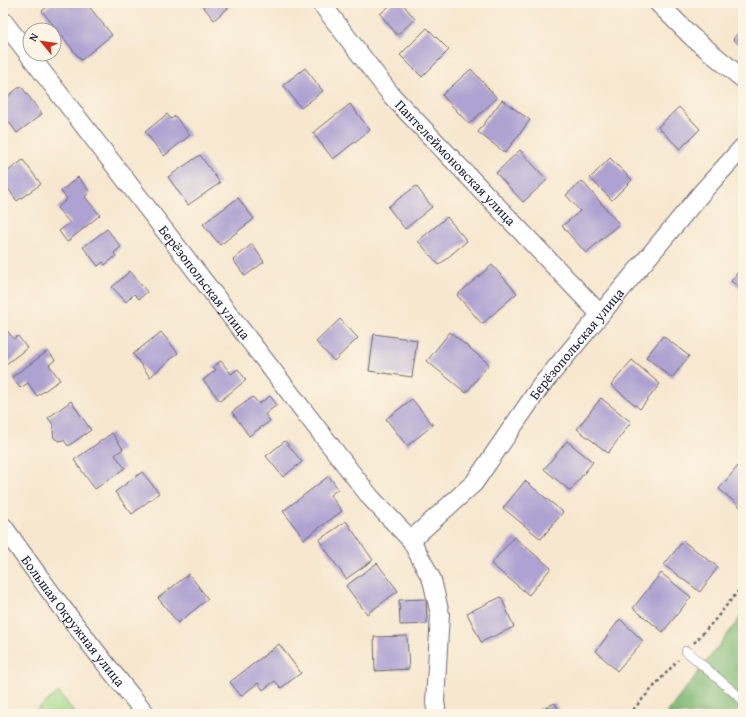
<svg xmlns="http://www.w3.org/2000/svg" width="746" height="717" font-family="'Gentium Book Plus',serif">
  <rect width="100%" height="100%" fill="#fcf5e5"/>
  <filter id="ink" filterUnits="userSpaceOnUse"><feTurbulence type="fractalNoise" baseFrequency=".025" numOctaves="2"/><feDisplacementMap in="SourceGraphic" scale="8" xChannelSelector="R" yChannelSelector="G"/><feConvolveMatrix kernelMatrix="1 2 1 2 8 2 1 2 1" color-interpolation-filters="sRGB"/></filter>
  <filter id="wash" filterUnits="userSpaceOnUse"><feTurbulence type="fractalNoise" baseFrequency=".012" numOctaves="4" result="noise"/><feDisplacementMap in="SourceGraphic" scale="16" xChannelSelector="R" yChannelSelector="G"/><feGaussianBlur stdDeviation="0.9" result="paint"/><feColorMatrix in="noise" values="0 0 0 0 0 0 0 0 0 0 0 0 0 0 0 0 0 1.4 0 .05"/><feComposite in="paint" operator="in"/></filter>
  <g filter="url(#wash)">
    <rect width="100%" height="100%" fill="#f7e7cf"/>
    <!-- green -->
    <path fill="#a4db8d" stroke="#637e64" d="M59,692L75,714H31Z"/>
    <!-- forest -->
    <path fill="#83bb78" stroke="#526e5a" d="M743,614V705L735,714H666Z"/>
    <g id="blocks">
      <!-- building -->
      <path fill="#aea2d2" d="M52,3H86L112,35L81,60L42,11Z
        M200,3H234L214,20Z
        M393,3H402L415,19L397,35L380,14Z
        M743,27V48L733,39Z
        M427,28L449,50L422,77L400,55Z
        M305,68L323,91L301,108L283,85Z
        M471,69L497,98L469,124L442,95Z
        M21,86L42,114L17,133L3,114V100Z
        M502,100L530,120L505,153L478,132Z
        M350,104L370,130L333,159L313,133Z
        M679,107L700,129L680,149L658,127Z
        M167,114L171,119L175,116L190,135L164,156L145,132Z
        M520,150L547,180L523,202L496,173Z
        M200,155L220,183L188,205L168,177Z
        M610,158L632,180L612,200L590,178Z
        M23,160L41,184L17,201L3,181V175Z
        M78,177L90,192L85,197L100,215L67,242L59,231L70,223L57,208L67,199L61,191Z
        M582,181L619,224L586,253L562,226L580,211L566,195Z
        M416,186L432,207L405,229L388,207Z
        M238,198L254,219L220,245L203,224Z
        M447,217L467,241L439,265L418,241Z
        M107,229L121,247L114,253L116,256L105,265L103,262L98,266L83,247Z
        M252,244L264,262L245,276L233,260Z
        M492,265L517,293L482,324L457,295Z
        M743,266V290L731,281Z
        M130,271L147,292L139,299L134,294L126,302L112,287Z
        M340,319L358,338L334,361L316,342Z
        M3,326L14,339L18,336L27,348L5,365L3,362Z
        M161,332L178,353L150,377L133,354Z
        M450,332L489,364L466,393L427,361Z
        M374,334L417,340L412,377L369,371Z
        M663,336L689,356L672,378L646,357Z
        M48,351L55,360L49,365L60,380L37,396L28,383L20,388L12,377Z
        M632,360L660,384L640,409L611,385Z
        M221,361L231,374L238,369L246,380L220,401L203,380L216,370L213,367Z
        M270,396L277,405L265,414L270,421L249,436L232,412L253,397L259,404Z
        M601,398L631,422L608,453L577,429Z
        M412,399L433,425L407,446L386,419Z
        M71,401L91,430L68,446L64,440L59,441L54,438L53,432L54,426L48,418Z
        M112,433L123,449L115,455L125,468L95,489L74,460Z
        M285,441L302,462L283,477L266,456Z
        M567,441L593,462L570,491L544,469Z
        M743,460V509L719,489Z
        M142,472L159,493L132,514L115,492Z
        M329,476L338,489L330,495L342,511L304,539L283,511Z
        M525,481L563,512L541,539L503,508Z
        M346,521L373,560L346,579L319,540Z
        M514,537L551,568L529,595L491,564Z
        M683,541L718,567L700,592L664,565Z
        M377,563L398,591L367,614L346,586Z
        M661,573L691,597L663,632L633,608Z
        M189,574L208,599L178,623L158,598Z
        M501,597L514,627L481,642L467,613Z
        M426,599L427,624L400,625L399,600Z
        M620,619L643,641L617,671L596,651Z
        M407,636L409,669L375,671L374,637Z
        M279,644L301,673L281,688L275,681L263,690L258,683L241,696L230,682Z
        M555,703L560,714H530Z"/>
    </g>
  </g>
  <g filter="url(#ink)">
    <use href="#blocks" fill-opacity="0" stroke="#6d676f" stroke-width="1"/>
    <g fill="none" stroke-linecap="round" stroke-linejoin="round">
      <!-- lane casing -->
      <g stroke="#6d676f" stroke-width="10">
        <path id="lane" d="M686,651L743,700"/>
      </g>
      <!-- street casing -->
      <g stroke="#6d676f" stroke-width="20">
        <g id="street">
          <path id="s1" d="M321,3L392,96L600,314"/>
          <path d="M658,3L692,37L743,79"/>
          <path id="s2" d="M3,21L371,498L411,540L432,580L440,614L435,702L437,714"/>
          <path id="s3" d="M3,526C48,591 96,653 146,714"/>
          <path id="s4" d="M411,540L474,483L540,387L704,190L743,147"/>
        </g>
      </g>
      <!-- path -->
      <path stroke="#6d676f" stroke-width="2.5" stroke-dasharray="3 3" stroke-linecap="butt" d="M694,643L714,621L743,585
        M629,714L678,660"/>
      <!-- lane -->
      <use href="#lane" stroke="#fff" stroke-width="9"/>
      <!-- street -->
      <use href="#street" stroke="#fff" stroke-width="18"/>
    </g>
  </g>
  <g text-anchor="middle" dominant-baseline="central" stroke-width="3" stroke-linejoin="round" paint-order="stroke">
    <!-- street labels -->
    <g font-size="14" fill="#22223b" stroke="#fcf5e5">
      <text stroke="none"><textPath href="#s1" startOffset="209">Пантелеймоновская улица</textPath></text>
      <text stroke="none"><textPath href="#s2" startOffset="330">Берёзопольская улица</textPath></text>
      <text stroke="none"><textPath href="#s4" startOffset="258">Берёзопольская улица</textPath></text>
      <text stroke="none"><textPath href="#s3" startOffset="118">Большая Окружная улица</textPath></text>
    </g>
  </g>
  <!-- margin -->
  <rect width="746" height="717" fill="none" stroke="#fcf5e5" stroke-width="16"/>
  <!-- north arrow -->
  <g transform="translate(42 42) rotate(299)"><circle r="19" fill="#fcf5e5" stroke="#a5a1a1"/>
  <path d="M0-3L7 15L0 10L-7 15Z" fill="#c8321e"/>
  <text y="-6" font-size="11" font-weight="bold" text-anchor="middle" fill="#22223b">N</text>
  </g>
</svg>
